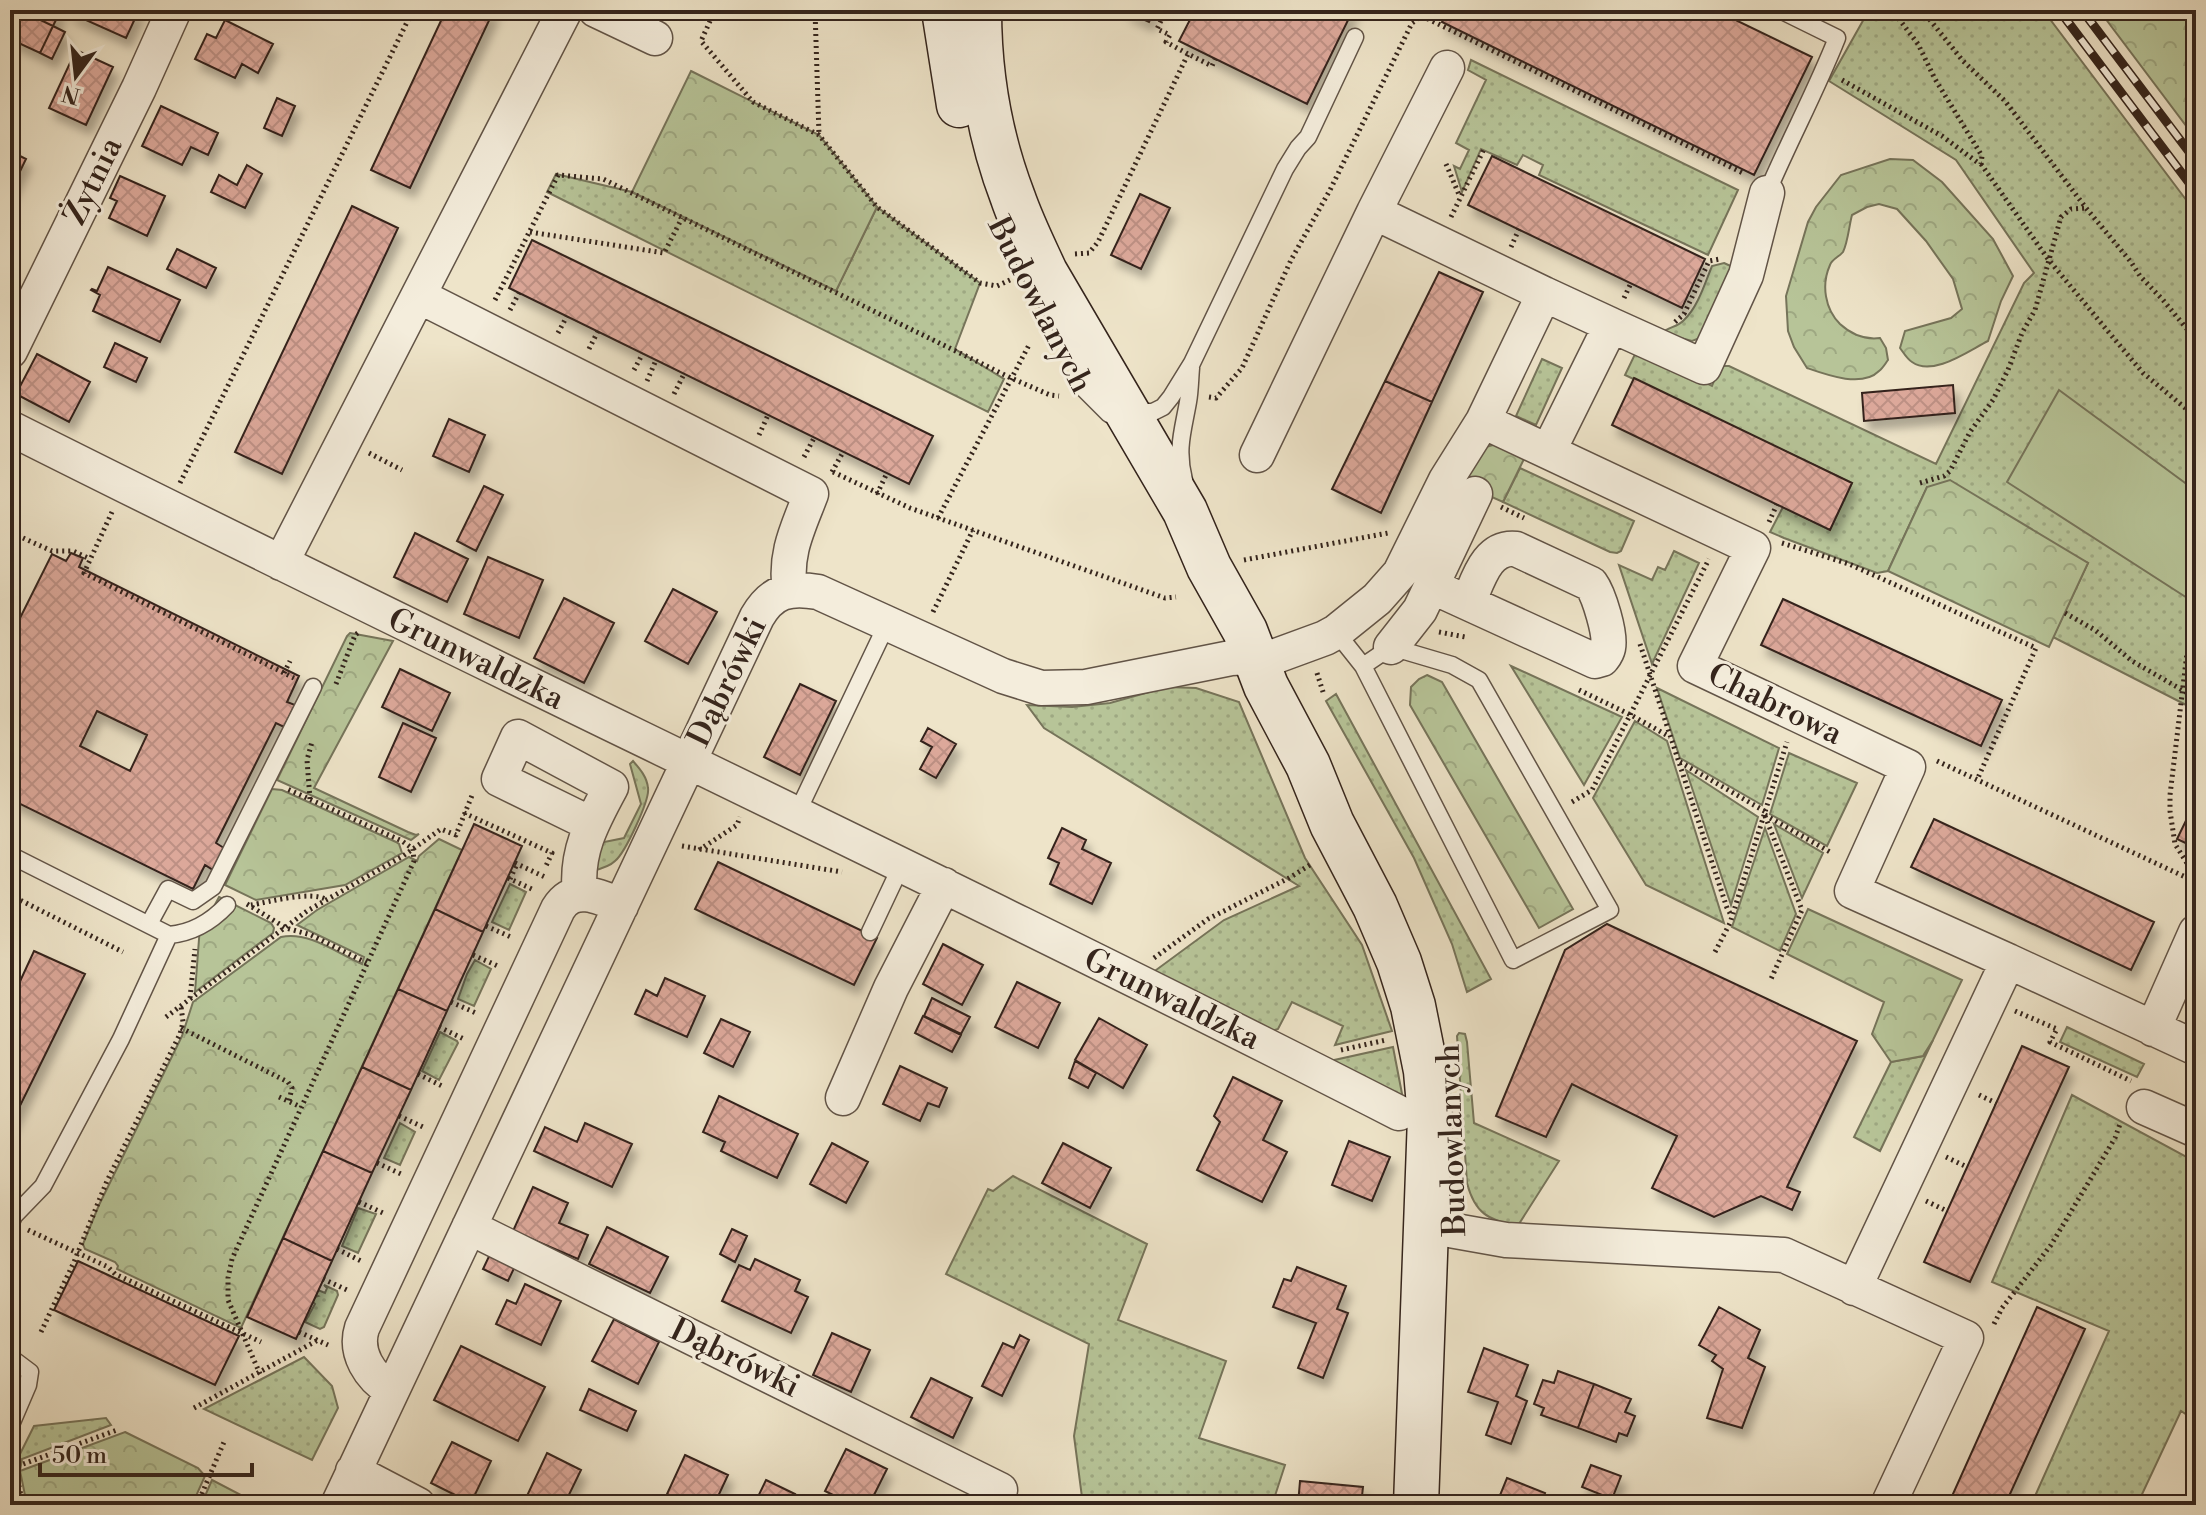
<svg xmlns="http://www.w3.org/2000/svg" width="2206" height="1515" font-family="'Libre Bodoni',serif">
  <defs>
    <pattern id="grass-dots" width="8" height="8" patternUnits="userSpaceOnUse" patternTransform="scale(2)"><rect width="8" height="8" fill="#b7c498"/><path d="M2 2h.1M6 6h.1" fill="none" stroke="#9ea882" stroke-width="1.8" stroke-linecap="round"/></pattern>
    <pattern id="forest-crowns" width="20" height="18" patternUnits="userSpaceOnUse" patternTransform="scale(2)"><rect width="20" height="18" fill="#b7c498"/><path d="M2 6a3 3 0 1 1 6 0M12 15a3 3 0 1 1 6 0" fill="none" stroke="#9ea882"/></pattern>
    <pattern id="building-cross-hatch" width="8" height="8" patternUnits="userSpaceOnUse" patternTransform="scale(2)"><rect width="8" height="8" fill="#dca89a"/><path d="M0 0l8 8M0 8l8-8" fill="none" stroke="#bd9084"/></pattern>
    <filter id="shadow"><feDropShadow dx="5" dy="9" stdDeviation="4" flood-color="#0004"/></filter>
  </defs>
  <rect width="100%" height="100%" fill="#eee4c9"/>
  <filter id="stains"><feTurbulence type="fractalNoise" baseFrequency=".0025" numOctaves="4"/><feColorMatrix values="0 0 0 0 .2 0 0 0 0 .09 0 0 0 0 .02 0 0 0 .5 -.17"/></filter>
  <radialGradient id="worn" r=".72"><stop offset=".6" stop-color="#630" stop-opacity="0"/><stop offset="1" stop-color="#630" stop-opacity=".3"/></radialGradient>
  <!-- grass -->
  <path fill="url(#grass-dots)" stroke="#76745a" stroke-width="2" d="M1869,10H2043L2196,213V710L2053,637L2088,563L1927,487L1888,571L1877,573L1784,538L1770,532L1783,507L1830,530L1852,483L1625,375L1637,350L1712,386L1720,366H1729L1936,464L2024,283L2034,273L1956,160L1829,81Z
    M1471,60L1738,190L1708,255L1539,175L1543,165L1523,155L1517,165L1481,149L1462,192L1454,166L1460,169L1469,150L1456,143L1486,80L1468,70Z
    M556,174L632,192L836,291L877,207L980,283L955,349L1004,379L988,412L547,192Z
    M1724,263L1735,268L1700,338L1692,341L1662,333C1668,327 1678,327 1684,320C1698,307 1705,283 1712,266Z
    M1542,359L1562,368L1536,425L1516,416Z
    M1520,468L1634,521L1621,551L1617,553L1610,552L1503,502Z
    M1674,551L1699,563L1652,664L1619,565L1652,580L1658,567L1665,570Z
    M1511,666L1622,717L1584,785Z
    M1167,687L1196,688L1239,702L1305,858L1362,945L1392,1031L1335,1045L1343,1026L1292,1002L1278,1029L1266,1033L1152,973L1224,920L1299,886L1044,728L1027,705L1072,707L1110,703Z
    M1657,688L1779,748L1762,805L1680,758Z
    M1336,694L1491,979L1467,992L1452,944L1414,858L1326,701Z
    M1635,721L1667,741L1724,923L1646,885L1593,798Z
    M1789,753L1857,783L1827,846L1770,814Z
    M633,761C640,769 647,777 648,788C650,800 625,853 615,861C609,867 600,869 592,871L599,843L624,838L641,804L630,764Z
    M1686,770L1758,817L1731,905Z
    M1774,824L1823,853L1802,898Z
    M1765,828L1796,914L1780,951L1732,927Z
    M510,884L526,892L509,930L492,922Z
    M475,960L491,969L474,1006L458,999L467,974Z
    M2067,1027L2144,1064L2137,1077L2060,1042Z
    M440,1032L457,1041L458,1043L439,1080L422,1071Z
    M1459,1033L1465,1034L1467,1042L1474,1123L1559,1161L1517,1227C1488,1219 1475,1214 1467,1183L1457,1036Z
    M1933,1040L1880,1151L1854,1137L1891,1062L1923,1056Z
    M1393,1047L1403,1099L1330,1061Z
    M2072,1095L2196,1162V1421L2181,1411L2137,1505H2031L2109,1331L1992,1282Z
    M400,1123L415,1132L400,1165L384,1158Z
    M1013,1176L1147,1244L1118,1320L1226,1361L1199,1438L1285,1465L1272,1505H1083L1074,1436L1089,1344L946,1274L988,1189L993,1191Z
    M358,1208L376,1214L358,1253L342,1246Z
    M324,1285L337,1291L338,1295L324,1327L320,1329L305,1322L315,1304L313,1302L315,1297L318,1296L316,1295L318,1290L325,1293L327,1288Z
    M304,1357L332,1386L338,1408L312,1460L204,1409Z
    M106,1418L111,1425L22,1459L18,1483L23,1505H10V1474L34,1426Z"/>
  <!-- forest -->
  <path fill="url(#forest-crowns)" stroke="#76745a" stroke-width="2" d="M2099,10H2196V139Z
    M691,71L819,135L877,207L836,291L632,192Z
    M1890,159L1913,160L1942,182L1993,239L2013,276L2001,301L1988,341C1968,351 1933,377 1912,362C1907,359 1903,352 1900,348L1905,331L1951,318L1962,309L1953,279L1926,241L1897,209L1879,204L1867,207L1852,215C1849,226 1848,242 1843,252C1839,257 1832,259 1830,265C1821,285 1825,309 1840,324C1852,335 1864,340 1880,338L1886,348L1888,360C1885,364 1883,368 1879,371C1862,388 1827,375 1807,368L1794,347L1788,331L1786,296L1808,222L1816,207L1841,175Z
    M1502,444L1511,447L1524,459L1503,502L1460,483C1470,460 1475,445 1502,444Z
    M1950,480L2088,563L2049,647L1888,571L1927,487Z
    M350,633L393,641L314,788L408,832L416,835L419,834L411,840L277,780L347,636Z
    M1427,675L1442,682L1573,909L1539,928L1410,705L1411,687L1419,679Z
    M272,789L282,790L396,842L399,844L402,853L345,885L256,900L225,885Z
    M439,839L462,850L241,1328L117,1269L118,1266L115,1262L85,1249L83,1244L99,1205L182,1036L193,1002L281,937C309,931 337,953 362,964L364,957L297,925L317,910L409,857L417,861L419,856Z
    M219,897L271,923L274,928L273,933L195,992L200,926L203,927Z
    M1808,909L1962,980L1933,1040L1923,1056L1891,1062L1872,1034L1884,1002L1787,954Z
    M125,1432L198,1468L205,1476L192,1505H27L20,1471Z
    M212,1480L260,1505H201Z"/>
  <!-- pitch -->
  <path fill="#b7c498" stroke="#76745a" stroke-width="2" d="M2059,390L2196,491L2195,603L2007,482Z"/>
  <!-- building -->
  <path fill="url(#building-cross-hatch)" stroke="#34241c" stroke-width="2" fill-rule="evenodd" filter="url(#shadow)" d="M19,10H61L53,26Z
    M69,10H139L126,38L68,12Z
    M446,10H494L410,188L371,170Z
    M1123,10H1155L1149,22Z
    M1195,10H1353L1307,104L1179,41Z
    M1448,10H1715L1812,57L1754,175L1442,22Z
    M24,12L53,26L40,53L10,39Z
    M225,20L273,44L258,73L242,64L235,78L195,59L207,34L216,38Z
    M53,26L65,32L52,59L40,53Z
    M76,50L113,67L86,125L49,108Z
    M277,98L295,106L282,136L264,128Z
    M161,106L218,133L208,155L191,147L182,165L142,146Z
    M10,151L26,159L10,192Z
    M1492,156L1705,259L1682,308L1468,205Z
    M247,165L262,174L245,208L211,192L219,175L237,185Z
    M120,176L165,196L147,236L109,218L117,201L110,198Z
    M1140,194L1170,208L1141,269L1111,255Z
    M352,206L398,228L282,474L235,452Z
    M532,240L933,436L909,484L509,288Z
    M177,249L216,268L206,288L167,269Z
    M108,267L180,300L160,342L93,311L100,295L91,290L92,289L97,291Z
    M1439,272L1483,292L1432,402L1385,381Z
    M115,343L147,358L136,382L104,367Z
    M37,354L90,382L69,422L16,394Z
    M1634,378L1852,483L1830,530L1612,425Z
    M1385,381L1432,402L1381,513L1332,489Z
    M1953,385L1955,413L1864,421L1862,393Z
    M449,419L485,435L469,472L433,456Z
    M484,486L503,495L476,551L457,541Z
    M415,533L468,559L447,602L394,577Z
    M71,553L83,558L79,567L299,676L287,702L295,705L284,727L276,723L216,843L224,848L213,870L205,865L193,889L10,799V638L52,554L66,561ZM97,711L147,735L130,771L80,746Z
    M488,557L543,580L519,638L464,614Z
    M673,589L717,612L688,664L645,641Z
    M564,598L614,623L584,683L534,658Z
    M1783,599L2002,700L1981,746L1761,645Z
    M400,669L450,693L432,731L382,707Z
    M800,684L836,701L800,775L764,757Z
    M403,723L436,738L411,792L379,777Z
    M928,728L956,744L936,778L920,769L932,747L921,741Z
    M2196,800V848L2177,839Z
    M1934,819L2154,922L2131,970L1911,867Z
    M474,824L522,846L483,932L435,909Z
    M1062,828L1086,840L1082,849L1111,863L1092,904L1050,884L1059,863L1048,858Z
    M718,862L877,938L854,985L695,909Z
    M435,909L483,932L447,1011L398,989Z
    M1607,924L1857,1041L1787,1187L1800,1192L1792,1210L1761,1196L1714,1217L1652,1188L1677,1136L1572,1084L1546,1137L1496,1116L1565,950Z
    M943,944L983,965L962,1005L923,984Z
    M34,951L85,974L10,1126V1003Z
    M665,978L705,996L687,1037L635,1014L646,990L657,996Z
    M1017,982L1060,1003L1038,1048L995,1027Z
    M398,989L447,1011L411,1090L362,1067Z
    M932,998L970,1017L961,1034L924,1016Z
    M923,1016L961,1035L952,1052L915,1033Z
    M1099,1018L1147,1045L1123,1088L1075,1060Z
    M721,1019L750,1032L733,1067L704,1053Z
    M2022,1046L2069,1067L1970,1282L1924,1262Z
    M1075,1061L1096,1073L1088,1088L1069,1078Z
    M900,1066L947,1088L939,1107L928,1103L920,1121L883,1104Z
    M362,1067L411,1090L372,1173L323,1151Z
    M1233,1077L1282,1101L1263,1140L1287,1152L1262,1202L1197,1170L1220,1122L1214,1116Z
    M719,1096L798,1134L777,1178L721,1151L725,1142L703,1132Z
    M585,1123L632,1144L612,1187L534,1151L545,1127L577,1142Z
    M1349,1141L1390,1157L1372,1201L1332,1185Z
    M832,1143L868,1162L846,1203L810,1184Z
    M1063,1143L1111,1168L1090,1208L1042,1183Z
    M323,1151L372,1173L332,1261L283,1238Z
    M533,1187L568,1203L559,1223L588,1235L578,1259L513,1231Z
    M607,1227L668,1257L650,1293L589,1264Z
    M732,1229L747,1236L735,1262L720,1254Z
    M283,1238L332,1261L296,1339L247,1317Z
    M492,1250L517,1262L508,1281L483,1269Z
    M755,1259L800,1280L795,1291L808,1297L791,1333L722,1301L739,1265L750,1270Z
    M78,1261L239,1336L215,1385L54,1310Z
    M1297,1267L1346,1286L1337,1309L1348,1313L1323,1378L1298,1368L1316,1323L1273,1307L1284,1279L1291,1281Z
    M525,1284L561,1301L541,1345L496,1324L507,1300L516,1304Z
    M1719,1307L1760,1330L1748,1358L1765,1367L1742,1428L1707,1418L1723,1369L1712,1361L1716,1355L1699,1345Z
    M2037,1307L2085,1329L2005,1505H1948Z
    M614,1319L659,1342L638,1384L592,1361Z
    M832,1333L870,1350L851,1392L813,1375Z
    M1020,1335L1029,1340L1002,1396L982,1386L1003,1343L1014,1348Z
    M461,1346L545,1387L518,1441L434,1400Z
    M1484,1348L1528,1365L1516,1396L1527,1401L1511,1444L1486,1435L1498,1402L1468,1392Z
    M1558,1371L1594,1384L1578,1428L1541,1415L1544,1408L1534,1404L1543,1380L1554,1383Z
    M931,1378L972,1398L953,1438L911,1417Z
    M1594,1384L1631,1399L1625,1412L1635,1416L1627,1436L1619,1433L1616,1442L1578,1428Z
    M589,1389L636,1411L627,1431L580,1410Z
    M452,1442L491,1461L471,1503L431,1483Z
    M846,1449L887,1469L869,1505H853L825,1491Z
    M547,1453L581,1470L564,1505H541L526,1498Z
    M685,1455L728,1475L714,1505H690L667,1494Z
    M1591,1465L1621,1476L1612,1499L1582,1487Z
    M1507,1478L1545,1493L1540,1505H1496Z
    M766,1480L795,1494L789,1505H754Z
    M1300,1481L1363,1487L1361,1505H1298Z"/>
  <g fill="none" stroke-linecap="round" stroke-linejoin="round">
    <!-- lane casing -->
    <g stroke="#625447" stroke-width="19">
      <path id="lane" d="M1767,193C1789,141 1816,91 1837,38L1780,10
        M1079,384L1109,414
        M1132,412H1153L1163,407L1171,397L1192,363L1285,169L1298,148L1308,137L1355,37
        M1184,480C1176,449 1183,431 1188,402C1190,391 1190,379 1191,368
        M1336,632L1363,666L1513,960L1610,910L1479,680L1452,665L1391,647L1363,666
        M797,813L887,624
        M10,855L169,935C192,933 211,922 227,905
        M149,924L168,889L193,901L213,887L313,687
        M870,932L902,864
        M10,1225L14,1216L43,1186L121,1039L169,935
        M10,1357L30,1372L28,1385L10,1427"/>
    </g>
    <!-- street casing -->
    <g stroke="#625447" stroke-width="37">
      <path id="street" d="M596,10L655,38
        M1447,68L1374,212L1544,294
        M419,296L811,494C798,528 784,554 790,591
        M10,351L139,88L174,10
        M1483,421L1544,294L1611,325
        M10,428C471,660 939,878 1399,1113
        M1549,450L1611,325L1704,367L1746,275L1767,193
        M1257,455L1374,212
        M281,563L565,10
        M1431,586L1595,661L1602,659C1605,655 1607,653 1608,648C1611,634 1599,595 1591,584L1516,549C1486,546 1478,581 1468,603
        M1391,647L1420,610L1475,494
        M580,894C575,853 592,822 611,787L518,737L499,779L591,824
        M2008,961L2196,1048
        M2153,1029L2196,932
        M843,1098L891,988L944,885
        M2144,1107L2196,1130
        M1427,1226L1506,1240L1784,1255L1966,1338L1888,1505
        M469,1227L1000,1490
        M391,1390C370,1377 354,1353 362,1328L558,909C573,884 599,896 621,906
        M353,1471L418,1505
        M338,1505L757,617C772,591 789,587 818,592L1003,676L1041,688L1086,687L1231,658L1276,656L1325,638L1336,632L1377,599L1400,573L1446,480L1483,421L1753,548L1695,666L1908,767L1852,891L2008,961L1854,1288"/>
    </g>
    <!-- secondary casing -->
    <g stroke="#34241c" stroke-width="47">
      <path id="secondary" d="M944,10L959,105
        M979,10C979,75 990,138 1013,198C1022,224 1034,248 1045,272L1185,511L1209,567L1245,631L1266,686L1308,765L1332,824L1375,906L1399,962L1413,1006L1426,1071L1430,1117L1416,1505"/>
    </g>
    <!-- path -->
    <path stroke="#34241c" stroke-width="5" stroke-dasharray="2 4" stroke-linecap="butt" d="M715,10L701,41L753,102L819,135L877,207L980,283L997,286L1010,280
      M815,10L819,135
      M1166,10L1157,29L1170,35L1166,42L1188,54
      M1922,10L1963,61L2005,101L2086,208L2131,262L2140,276L2163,300L2196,340
      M1422,16L1745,174
      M1842,80L1942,136L1977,162L1981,164L1982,156L1935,79L1918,44L1892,10
      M1446,164L1460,197
      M1981,164L2048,259L2111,335L2143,373L2196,417
      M1451,217L1484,149
      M530,232L664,253L682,218
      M1511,247L1519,229
      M1075,254L1089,253L1098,242L1188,54L1212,66L1215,59
      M1624,298L1631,283
      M495,300L558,175L603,179L1011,378L1050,395L1059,396
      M510,310L519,293
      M1675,322L1684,314L1709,261L1720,259
      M558,333L567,316
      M589,349L598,331
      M634,370L643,353
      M647,381L656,360
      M674,394L684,374
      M1209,397L1216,398L1242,368L1291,260L1330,190L1412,23L1422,16L1425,10
      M759,435L768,415
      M369,453L402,470
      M804,457L814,438
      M832,472L843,452
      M833,472L910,508L1165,598L1176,597
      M180,483L413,10
      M1920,483L1944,476L1950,471L1970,432L1993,400L2008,370L2022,333L2035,310L2061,217L2071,209L2086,208
      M877,494L887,473
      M1501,507L1524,518
      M112,512L84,573L294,678
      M938,518L1029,345
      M1769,522L1777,504
      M23,538L52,551H73L90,559
      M1782,543L1849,564L2036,648L1977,780
      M1244,560L1388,533
      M933,612L973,530
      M2065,613L2095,630L2132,661L2196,698
      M1439,632L1465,637
      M1640,644L1727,908L1731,915
      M284,673L290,661
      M1317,673L1324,695
      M336,684L355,635L359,632
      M1579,690L1631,715L1670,737
      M1937,761L2196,882
      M1680,762L1766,812
      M310,799L307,760L312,742
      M1572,802L1592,790L1709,559
      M464,813L552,853L545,868
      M1765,815L1830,852
      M1765,816L1802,910L1771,979
      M682,846L842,872
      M699,850L737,825L740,817
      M515,863L545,877
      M2190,868L2175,844L2170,811V795L2187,653L2196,621
      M508,878L534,890
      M510,879L517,864
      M10,895L123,952
      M247,904L286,928L311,935L367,963
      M251,905C269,902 312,890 327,900
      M486,926L511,937
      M1715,952L1730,923L1787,742
      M473,955L498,966
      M1154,958L1208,919L1289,878L1313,863
      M190,998L195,949
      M451,1002L476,1013
      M2015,1011L2057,1029L2050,1042L2131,1081
      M166,1017L307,911L403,856L441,829L456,835L473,793
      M439,1027L464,1039
      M181,1028L288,1082L292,1088L289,1101
      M1341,1050L1386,1040
      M418,1074L442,1086
      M1979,1095L1996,1103
      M279,1097L301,1107
      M399,1116L423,1127
      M1946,1157L1967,1167
      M377,1163L401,1174
      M1926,1201L1947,1211
      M359,1202L383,1213
      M28,1230L108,1267L115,1274L261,1342
      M337,1249L361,1261
      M323,1279L347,1290
      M1994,1324L2002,1308L2051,1245L2115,1138L2120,1124
      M41,1332L74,1262L107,1181L180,1034L183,1022L181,1006
      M299,1332L328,1345
      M260,1374L228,1300V1278L232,1259L414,861L413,849L402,841L285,788
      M194,1408L318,1340
      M12,1468L117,1430
      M15,1468L23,1505
      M197,1505L224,1442"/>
    <!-- lane -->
    <use href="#lane" stroke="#f4eddc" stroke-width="16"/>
    <!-- street -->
    <use href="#street" stroke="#f4eddc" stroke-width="34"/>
    <!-- secondary -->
    <use href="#secondary" stroke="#f4eddc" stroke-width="44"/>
    <!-- rail casing -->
    <g stroke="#34241c" stroke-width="9">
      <path id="rail" d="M2059,10L2196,192
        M2082,10L2196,161"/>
    </g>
    <!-- rail -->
    <use href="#rail" stroke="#f4eddc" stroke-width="6" stroke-dasharray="18" stroke-linecap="butt"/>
  </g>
  <g text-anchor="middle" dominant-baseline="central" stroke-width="6" stroke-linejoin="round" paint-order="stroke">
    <!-- street labels -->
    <g font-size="32" fill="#34241c" stroke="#f4eddc">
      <text transform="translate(93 181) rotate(-64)">Żytnia</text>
      <text transform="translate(1040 305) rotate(63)">Budowlanych</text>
      <text transform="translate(476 659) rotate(26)">Grunwaldzka</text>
      <text transform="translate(727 682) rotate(-64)">Dąbrówki</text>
      <text transform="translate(1775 704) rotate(26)">Chabrowa</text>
      <text transform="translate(1172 999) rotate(26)">Grunwaldzka</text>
      <text transform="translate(1452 1140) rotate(-92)">Budowlanych</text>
      <text transform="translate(735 1358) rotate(26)">Dąbrówki</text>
    </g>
  </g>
  <!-- margin -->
  <rect width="2206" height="1515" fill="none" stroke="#eee4c9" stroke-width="40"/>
  <rect x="12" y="12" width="2182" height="1491" fill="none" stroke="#34241c" stroke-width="4"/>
  <rect x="20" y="20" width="2166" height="1475" fill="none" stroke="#34241c" stroke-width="2"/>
  <!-- north arrow -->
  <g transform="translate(76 76) rotate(195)" stroke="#f4eddc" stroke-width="6" paint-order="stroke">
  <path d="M0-6L14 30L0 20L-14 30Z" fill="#34241c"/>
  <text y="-12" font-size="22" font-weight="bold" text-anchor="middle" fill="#34241c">N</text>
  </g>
  <!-- scale -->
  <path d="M40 1463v12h212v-12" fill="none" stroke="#34241c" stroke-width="4"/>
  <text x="52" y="1463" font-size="24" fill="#34241c" stroke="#f4eddc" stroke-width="6" paint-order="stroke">50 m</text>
  <rect width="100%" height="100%" filter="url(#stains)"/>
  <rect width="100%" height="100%" fill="url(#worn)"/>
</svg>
